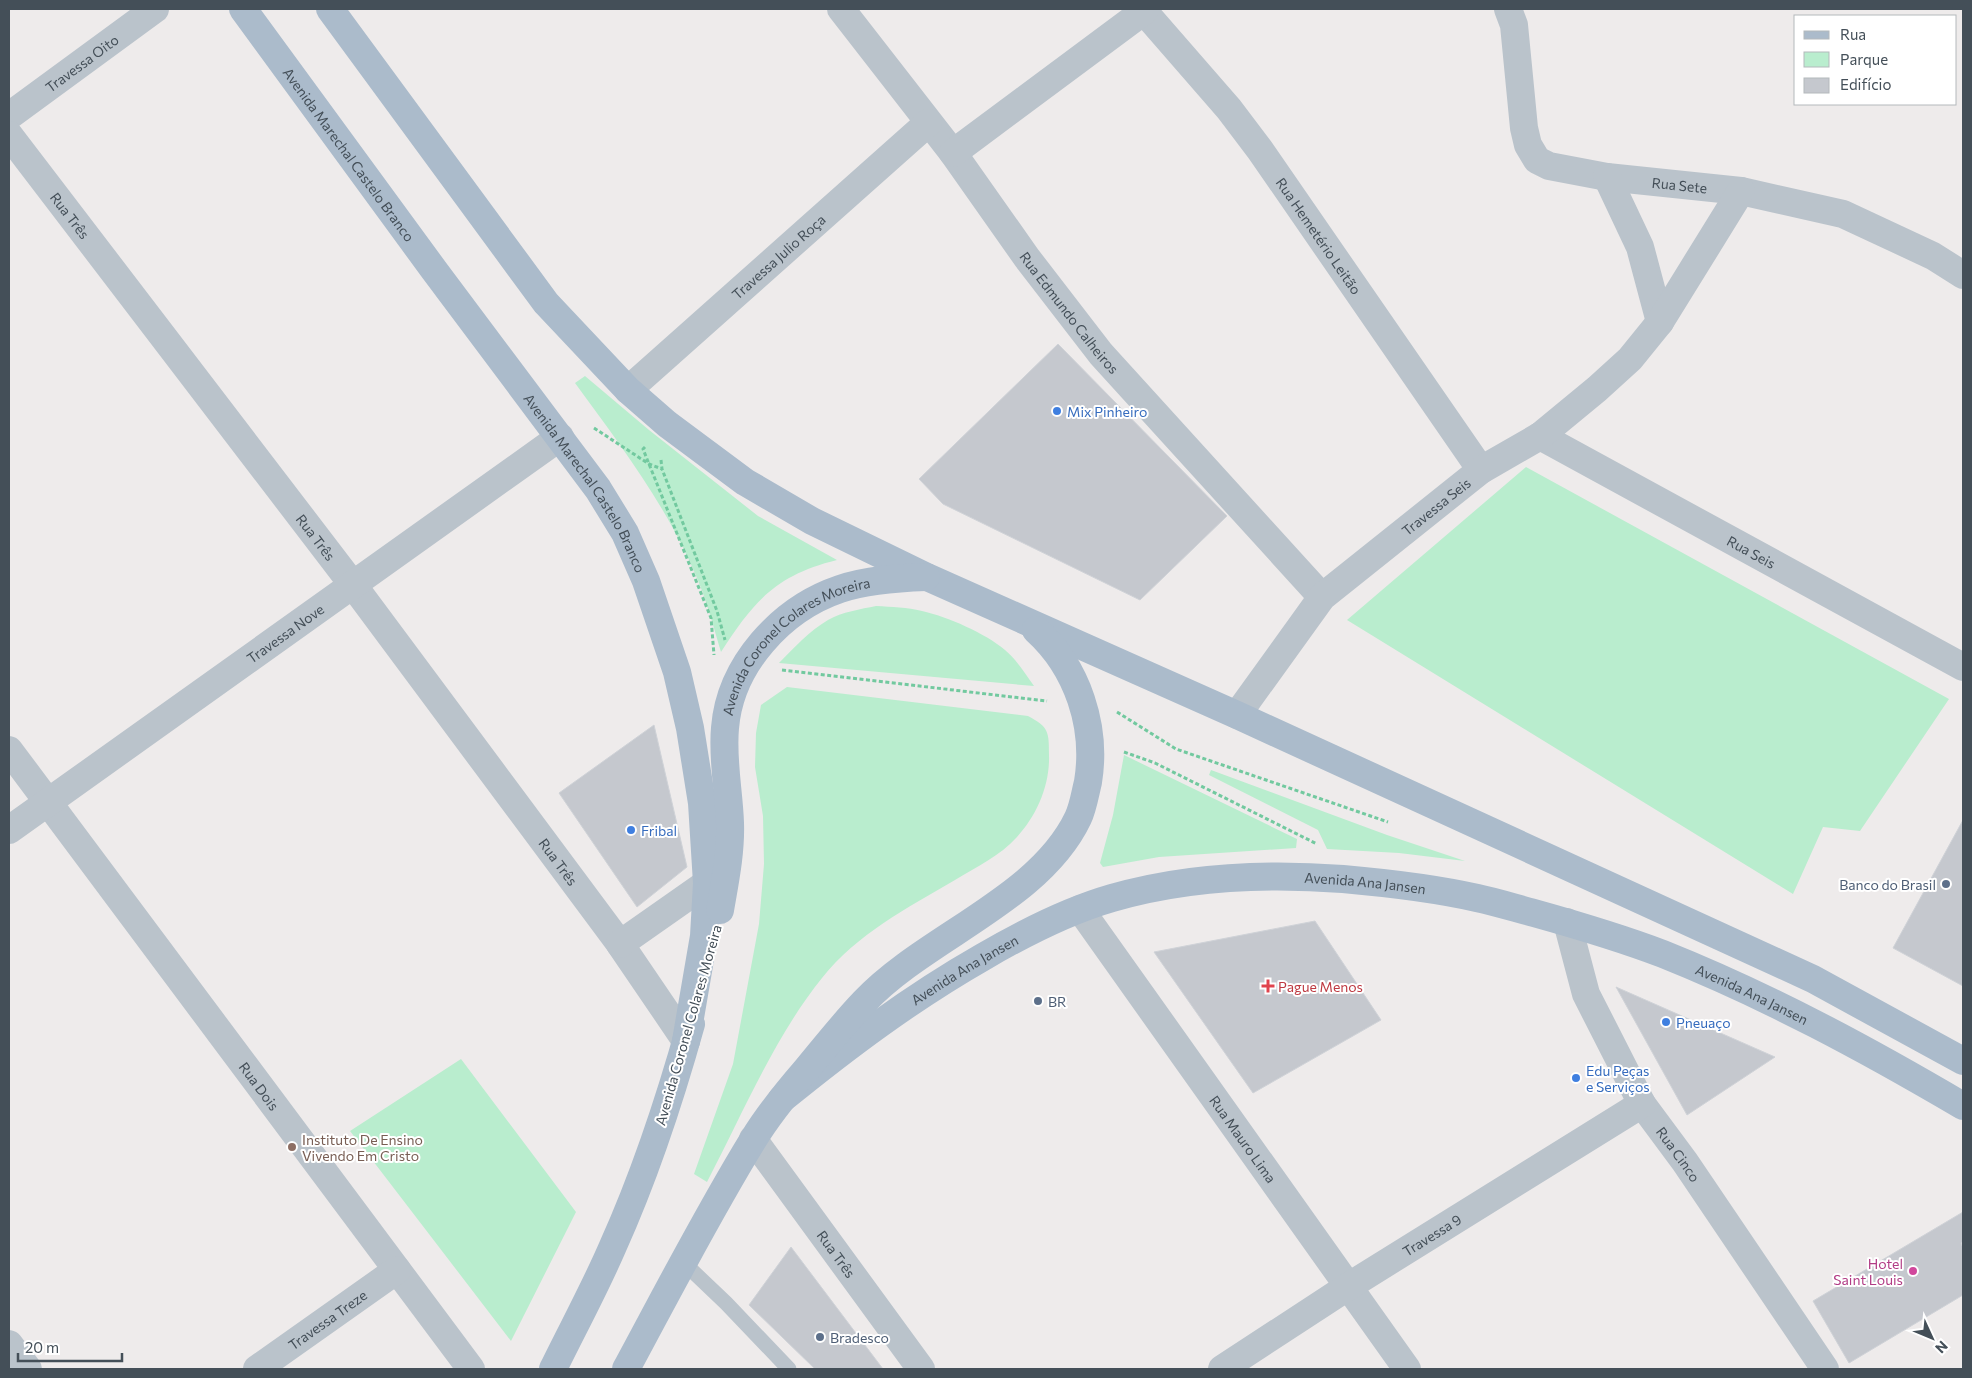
<svg xmlns="http://www.w3.org/2000/svg" width="1972" height="1378" font-family="Commissioner,sans-serif">
  <rect width="100%" height="100%" fill="#eeebeb"/>
  <!-- green -->
  <path fill="#b9edce" d="M585,376L649,430L758,516L837,560C776,575 754,601 721,652C714,629 708,605 699,583C670,510 621,446 575,383Z
    M1526,467L1949,699L1860,831L1823,827L1793,894L1347,620Z
    M876,606C892,607 907,607 922,611C948,617 985,633 1005,650C1017,660 1025,674 1034,686L779,663C794,648 809,631 828,620C842,612 861,609 876,606Z
    M787,687L1028,716C1049,727 1049,732 1049,755C1050,785 1037,815 1017,837C1000,856 976,867 955,880C907,908 857,934 822,978C775,1036 742,1115 707,1182L694,1174L733,1064L759,924L764,864L763,816L755,767L756,733L761,705Z
    M1124,755L1297,839L1296,848L1159,857L1103,867L1100,863L1113,815Z
    M1211,770L1387,835L1465,861L1399,853L1327,849L1318,830L1209,775Z
    M461,1059L576,1212L511,1341L350,1131Z"/>
  <!-- building -->
  <path fill="#c5c8ce" stroke="#cfd2d7" d="M1058,344L1227,516L1140,600L943,504L919,479Z
    M654,725L687,867L637,907L559,793Z
    M1963,820V986L1893,948Z
    M1315,921L1381,1020L1253,1093L1154,952Z
    M1616,987L1775,1057L1687,1115Z
    M1963,1212V1242L1961,1243L1963,1248V1295L1849,1363L1813,1301Z
    M791,1247L883,1369H815L749,1305Z"/>
  <g fill="none" stroke-linecap="round" stroke-linejoin="round">
    <!-- path -->
    <path stroke="#72c99f" stroke-width="3" stroke-dasharray="4 2.5" stroke-linecap="butt" d="M594,428L649,464L662,469
      M645,447L643,449L649,464L711,618L714,655
      M661,460L662,469L717,611L725,640
      M782,670L1047,701
      M1117,712L1176,749L1388,822
      M1124,752L1155,763L1317,844"/>
    <!-- service -->
    <path stroke="#bac3cb" stroke-width="15" d="M684,1263L726,1303L789,1369"/>
    <!-- minor -->
    <g stroke="#bac3cb" stroke-width="28">
      <path id="s1" d="M841,9L953,153L1027,258L1101,354L1322,597"/>
      <path id="s2" d="M1142,9L1229,109L1260,150L1481,470"/>
      <path id="s3" d="M1508,9L1514,25L1524,128L1528,145L1537,160L1549,166L1607,177L1741,191L1843,214L1933,256L1963,275"/>
      <path id="s4" d="M9,116L155,9"/>
      <path id="s5" d="M9,135L353,585L620,944L686,1041"/>
      <path d="M953,153L1144,11"/>
      <path d="M1607,177L1640,247L1660,322"/>
      <path id="s6" d="M628,390L928,123"/>
      <path id="s7" d="M1540,436L1963,667"/>
      <path id="s8" d="M1237,715L1322,597L1481,470L1540,436L1597,389L1630,359L1660,322L1741,191"/>
      <path id="s9" d="M9,750L471,1369"/>
      <path id="s10" d="M9,830L560,437"/>
      <path id="s11" d="M1080,909L1407,1369"/>
      <path id="s12" d="M1567,922L1586,994L1642,1104L1685,1162L1825,1369"/>
      <path d="M620,944L707,883"/>
      <path id="s13" d="M753,1139L921,1369"/>
      <path id="s14" d="M257,1369L397,1270"/>
      <path id="s15" d="M1222,1369L1349,1286L1642,1104"/>
    </g>
    <!-- tertiary -->
    <path stroke="#bac3cb" stroke-width="28" d="M9,1344L28,1369"/>
    <!-- primary -->
    <g stroke="#abbbcb" stroke-width="28">
      <path id="s16" d="M243,9L434,270L598,489L625,533L646,581L677,672L690,728L702,803L707,883L704,936L686,1041"/>
      <path d="M330,9L546,303L628,390L667,424L745,482L812,521L927,577L1237,715L1813,979L1963,1061"/>
      <path id="s17" d="M720,910C725,881 731,852 730,823C729,792 722,760 725,728C730,665 781,609 840,589C867,580 897,578 926,577"/>
      <path id="s18" d="M782,1099C846,1047 911,998 983,957C1024,933 1067,911 1112,898C1188,876 1265,873 1343,879C1388,883 1433,888 1477,898C1496,902 1515,908 1534,913C1577,925 1621,938 1663,954C1768,996 1866,1049 1963,1106"/>
      <path d="M553,1369C573,1328 595,1288 613,1246C645,1175 670,1099 691,1024"/>
      <path d="M626,1369C667,1293 707,1215 753,1140C768,1115 787,1092 806,1070C825,1047 843,1024 864,1002C925,937 1039,900 1078,818C1083,808 1085,794 1088,782C1097,727 1078,668 1036,630"/>
    </g>
  </g>
  <!-- markers -->
  <g fill="#3f7fe0" stroke="#fff" stroke-width="2">
    <circle cx="1057" cy="411" r="5"/>
    <circle cx="631" cy="830" r="5"/>
    <circle cx="1666" cy="1022" r="5"/>
    <circle cx="1576" cy="1078" r="5"/>
  </g>
  <g fill="#5c6f8a" stroke="#fff" stroke-width="2">
    <circle cx="1946" cy="884" r="5"/>
    <circle cx="1038" cy="1001" r="5"/>
    <circle cx="820" cy="1337" r="5"/>
  </g>
  <path fill="#e0444e" stroke="#fff" stroke-width="2" d="M1265.5 978.5h5v5h5v5h-5v5h-5v-5h-5v-5h5z"/>
  <circle fill="#8d6e63" stroke="#fff" stroke-width="2" cx="292" cy="1147" r="5"/>
  <circle fill="#d1479c" stroke="#fff" stroke-width="2" cx="1913" cy="1271" r="5"/>
  <g text-anchor="middle" dominant-baseline="central" stroke-width="4" stroke-linejoin="round" paint-order="stroke">
    <!-- street labels -->
    <g font-size="14" fill="#444f58" stroke="#fff">
      <text stroke="none"><textPath href="#s4" startOffset="90">Travessa Oito</textPath></text>
      <text stroke="none"><textPath href="#s16" startOffset="180">Avenida Marechal Castelo Branco</textPath></text>
      <text stroke="none"><textPath href="#s3" startOffset="301">Rua Sete</textPath></text>
      <text stroke="none"><textPath href="#s5" startOffset="101">Rua Três</textPath></text>
      <text stroke="none"><textPath href="#s2" startOffset="288">Rua Hemetério Leitão</textPath></text>
      <text stroke="none"><textPath href="#s6" startOffset="201">Travessa Julio Roça</textPath></text>
      <text stroke="none"><textPath href="#s1" startOffset="380">Rua Edmundo Calheiros</textPath></text>
      <text stroke="none"><textPath href="#s16" startOffset="585">Avenida Marechal Castelo Branco</textPath></text>
      <text stroke="none"><textPath href="#s8" startOffset="291">Travessa Seis</textPath></text>
      <text stroke="none"><textPath href="#s5" startOffset="506">Rua Três</textPath></text>
      <text stroke="none"><textPath href="#s7" startOffset="241">Rua Seis</textPath></text>
      <text stroke="none"><textPath href="#s10" startOffset="339">Travessa Nove</textPath></text>
      <text stroke="none"><textPath href="#s17" startOffset="300">Avenida Coronel Colares Moreira</textPath></text>
      <text stroke="none"><textPath href="#s5" startOffset="911">Rua Três</textPath></text>
      <text stroke="none"><textPath href="#s18" startOffset="644">Avenida Ana Jansen</textPath></text>
      <text stroke="none"><textPath href="#s18" startOffset="224">Avenida Ana Jansen</textPath></text>
      <text stroke="none"><textPath href="#s18" startOffset="1049">Avenida Ana Jansen</textPath></text>
      <text transform="translate(688 1025) rotate(-74)">Avenida Coronel Colares Moreira</text>
      <text stroke="none"><textPath href="#s9" startOffset="419">Rua Dois</textPath></text>
      <text stroke="none"><textPath href="#s11" startOffset="282">Rua Mauro Lima</textPath></text>
      <text stroke="none"><textPath href="#s12" startOffset="260">Rua Cinco</textPath></text>
      <text stroke="none"><textPath href="#s15" startOffset="249">Travessa 9</textPath></text>
      <text stroke="none"><textPath href="#s13" startOffset="142">Rua Três</textPath></text>
      <text stroke="none"><textPath href="#s14" startOffset="86">Travessa Treze</textPath></text>
    </g>
    <!-- shop labels -->
    <g font-size="14" fill="#366cbe" stroke="#fff" text-anchor="start">
      <text x="1067" y="411">Mix Pinheiro</text>
      <text x="641" y="830">Fribal</text>
      <text x="1676" y="1022">Pneuaço</text>
      <text x="1586" y="1070">Edu Peças<tspan x="1586" dy="16">e Serviços</tspan></text>
    </g>
    <!-- service labels -->
    <g font-size="14" fill="#4e5e75" stroke="#fff" text-anchor="start">
      <text x="1936" y="884" text-anchor="end">Banco do Brasil</text>
      <text x="1048" y="1001">BR</text>
      <text x="830" y="1337">Bradesco</text>
    </g>
    <!-- health labels -->
    <g font-size="14" fill="#be3a42" stroke="#fff" text-anchor="start">
      <text x="1278" y="986">Pague Menos</text>
    </g>
    <!-- education labels -->
    <g font-size="14" fill="#785e54" stroke="#fff" text-anchor="start">
      <text x="302" y="1139">Instituto De Ensino<tspan x="302" dy="16">Vivendo Em Cristo</tspan></text>
    </g>
    <!-- hotel labels -->
    <g font-size="14" fill="#b23c85" stroke="#fff" text-anchor="end">
      <text x="1903" y="1263">Hotel<tspan x="1903" dy="16">Saint Louis</tspan></text>
    </g>
  </g>
  <!-- border -->
  <rect width="1972" height="1378" fill="none" stroke="#444f58" stroke-width="20"/>
  <!-- legend -->
  <rect x="1794" y="15" width="162" height="90" fill="#ffffff" stroke="#b4b9bc"/>
  <rect x="1804" y="31" width="25" height="8" fill="#abbbcb" stroke="#b4b9bc"/>
  <text x="1840" y="40" font-size="15" fill="#444f58">Rua</text>
  <rect x="1804" y="52" width="25" height="15" fill="#b9edce" stroke="#b4b9bc"/>
  <text x="1840" y="65" font-size="15" fill="#444f58">Parque</text>
  <rect x="1804" y="78" width="25" height="15" fill="#c5c8ce" stroke="#b4b9bc"/>
  <text x="1840" y="90" font-size="15" fill="#444f58">Edifício</text>
  <!-- north arrow -->
  <g transform="translate(1932 1338) rotate(134)" stroke="#ffffff" stroke-width="4" paint-order="stroke">
  <path d="M0-4L9 19L0 12L-9 19Z" fill="#444f58"/>
  <text y="-8" font-size="14" font-weight="bold" text-anchor="middle" fill="#444f58">N</text>
  </g>
  <!-- scale -->
  <path d="M18 1353v8h104v-8" fill="none" stroke="#444f58" stroke-width="2.5"/>
  <text x="25" y="1353" font-size="15" fill="#444f58" stroke="#ffffff" stroke-width="4" paint-order="stroke">20 m</text>
</svg>
